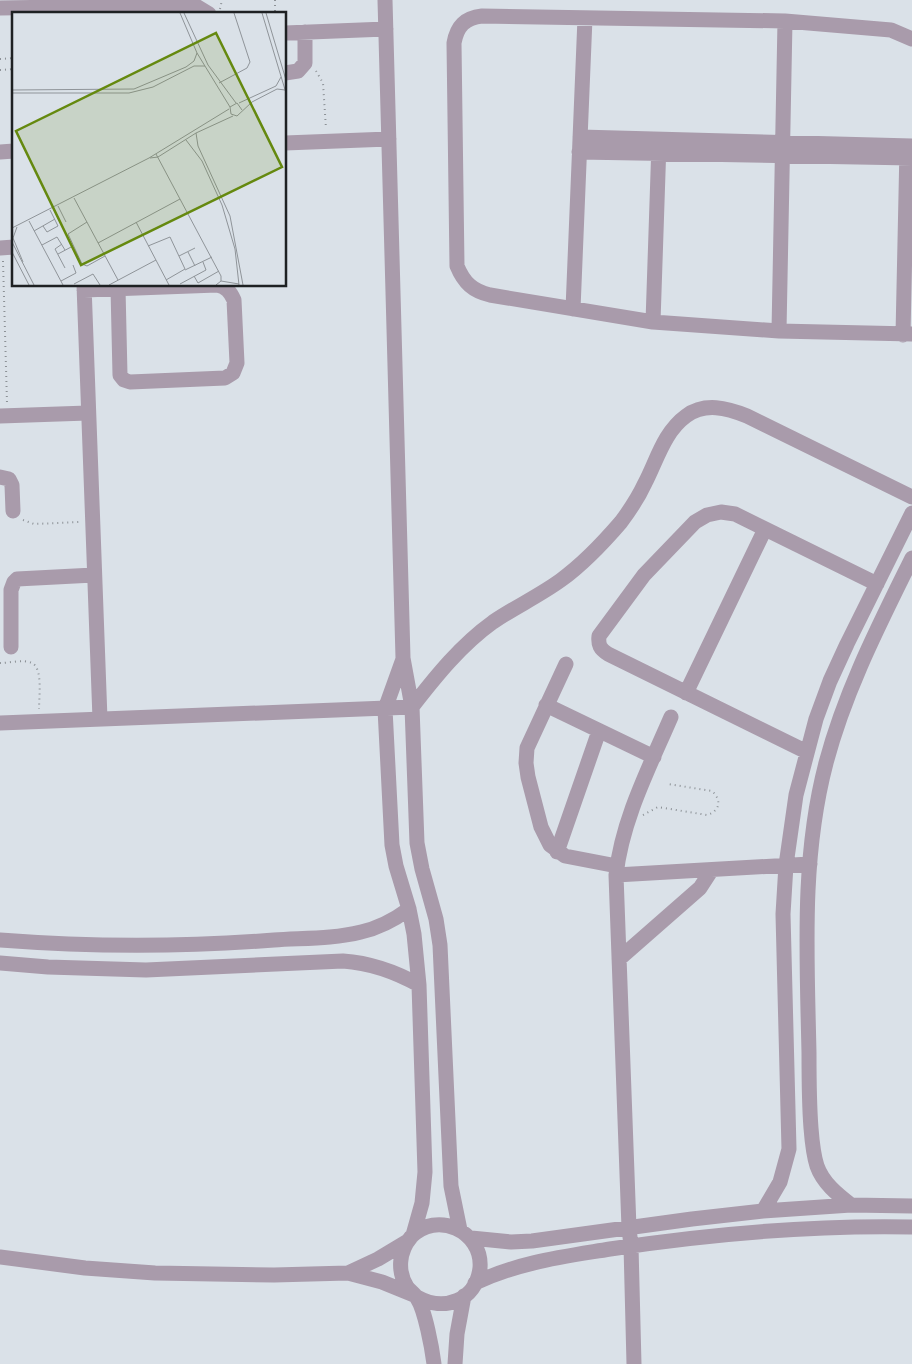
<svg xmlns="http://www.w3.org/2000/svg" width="912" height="1364" font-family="Karla,sans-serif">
  <rect width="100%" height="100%" fill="#dae1e8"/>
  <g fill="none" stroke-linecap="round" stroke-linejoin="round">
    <!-- path -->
    <path stroke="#8c9196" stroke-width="2" stroke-dasharray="1 4" stroke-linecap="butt" d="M275,0V14
      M220,9L222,0
      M0,59L14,58
      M0,70L14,69
      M316,71L323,83L326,129
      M3,261L7,403
      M23,520L34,524L80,522
      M0,663C9,663 24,659 32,663C43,668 39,698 39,709
      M643,815L658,807L707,815C720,811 722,800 712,791L668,784"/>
    <!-- minor -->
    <path stroke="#a99bab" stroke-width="15" d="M385,0L403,658L412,707L417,843L422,869L436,919L440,945L451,1186L460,1230
      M0,8L189,5L196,6L209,14
      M285,33L386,29
      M912,39L891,30L785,21L482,16C465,18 457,26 454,43L457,266C464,283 473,291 490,295L653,322L779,331L912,334
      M285,73L298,71L305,63V32
      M580,137L912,146
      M285,143L389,139
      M0,152L14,151
      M579,152L912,158
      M0,248L14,247
      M84,285L100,719
      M84,290L217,285C226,287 230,291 234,300L237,363L233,373L225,378L130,382L124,380L120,375L118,288
      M573,309L585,18
      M653,322L659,143
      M779,331L785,21
      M903,335L907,148
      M0,416L88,413
      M0,477L9,479L12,485L13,511
      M11,647V590L14,582L17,579L94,575
      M403,659L385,709L392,845L396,866L409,909L414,934L419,985L425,1172L422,1203L413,1235
      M566,664L527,748L526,763L528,777L541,827L550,845L565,856L617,866
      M686,693L765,529
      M546,705L654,757
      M0,723L412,707C436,676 461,645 493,622C515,607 539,596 561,580C583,564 603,543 621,522C630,510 639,496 645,483C657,460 664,432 686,416C705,402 727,408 747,416L912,497
      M807,752L608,654C600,649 598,645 599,636L644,575L695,522L707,515L721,512L735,514L877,584
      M557,852L599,731
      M616,875L810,864
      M0,940C91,947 183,947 274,940C303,938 333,939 361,932C379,928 394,920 409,909
      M619,959L700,888L711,871
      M0,963L48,967L146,970L343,961C371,963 394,971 419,985
      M851,1205C837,1194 823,1183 817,1166C813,1154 812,1141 811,1128C809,1103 809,1078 809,1053C807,956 801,858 826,763C845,691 879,625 912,558
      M763,1211L780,1182L789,1149L783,914L786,865L796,795L816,719L830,681L847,644L912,513
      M471,1238L511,1242L532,1241L692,1219L763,1211L851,1205L912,1206
      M0,1257L85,1268L155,1273L274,1275L348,1273L382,1282L414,1295
      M348,1273L378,1259L408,1241
      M475,1283C520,1262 562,1257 610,1249C710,1234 811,1225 912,1227
      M417,1297C444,1312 476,1301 480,1268C483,1231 436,1210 411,1237C399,1251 397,1271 407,1287C410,1291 415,1294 417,1298C425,1310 432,1348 434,1364
      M455,1364L457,1334L464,1296
      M634,1364L631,1246L629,1228L616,875C622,820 649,768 671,717"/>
  </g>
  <!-- overview -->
  <g transform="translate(12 12)">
    <rect width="274" height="274" fill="#dae1e8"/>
    <path fill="none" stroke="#8f9499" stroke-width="1" d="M168,1L185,41L218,95M172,1L196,53L224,91M250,1L274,81M254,1L274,68M207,71L235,56L238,50L222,1M0,78L122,77L174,55L182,49L185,41M0,81H117L141,75L182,54H193M227,91L264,74L269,65M230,98L225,91L218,95L219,102L225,104L240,90L265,77L273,78M184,121L186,134L218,204L231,273M174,128L190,149L210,193L223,237L227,273M144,142L209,264V269L204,273M138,146L146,145L184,121L221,104M62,186L106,268M46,194L54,210M17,209L51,273M75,210L56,222L70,252L75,254L93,244M124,210L157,273M31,214L35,220L46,214L38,198M5,215L1,226L11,250M0,216L137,146L217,97M22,219L43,207M0,230L22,273M86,231L168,187M50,232L43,237L53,256M30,233L45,225L53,238M136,234L158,225L173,257L154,268M0,240L17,273M176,240L183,254M46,242L61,234M167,244L183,236M173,258L200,245M182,264L186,271L207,259M49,269L64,261L61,253M209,269L227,272M62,272L81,262L88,273M168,272L194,258L191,250M97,273L144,248"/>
    <path fill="#65890f" fill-opacity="0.15" stroke="#65890f" stroke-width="2.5" d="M204,21L270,155L69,253L4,119Z"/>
    <rect width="274" height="274" fill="none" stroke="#1e2123" stroke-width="2.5"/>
  </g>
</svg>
